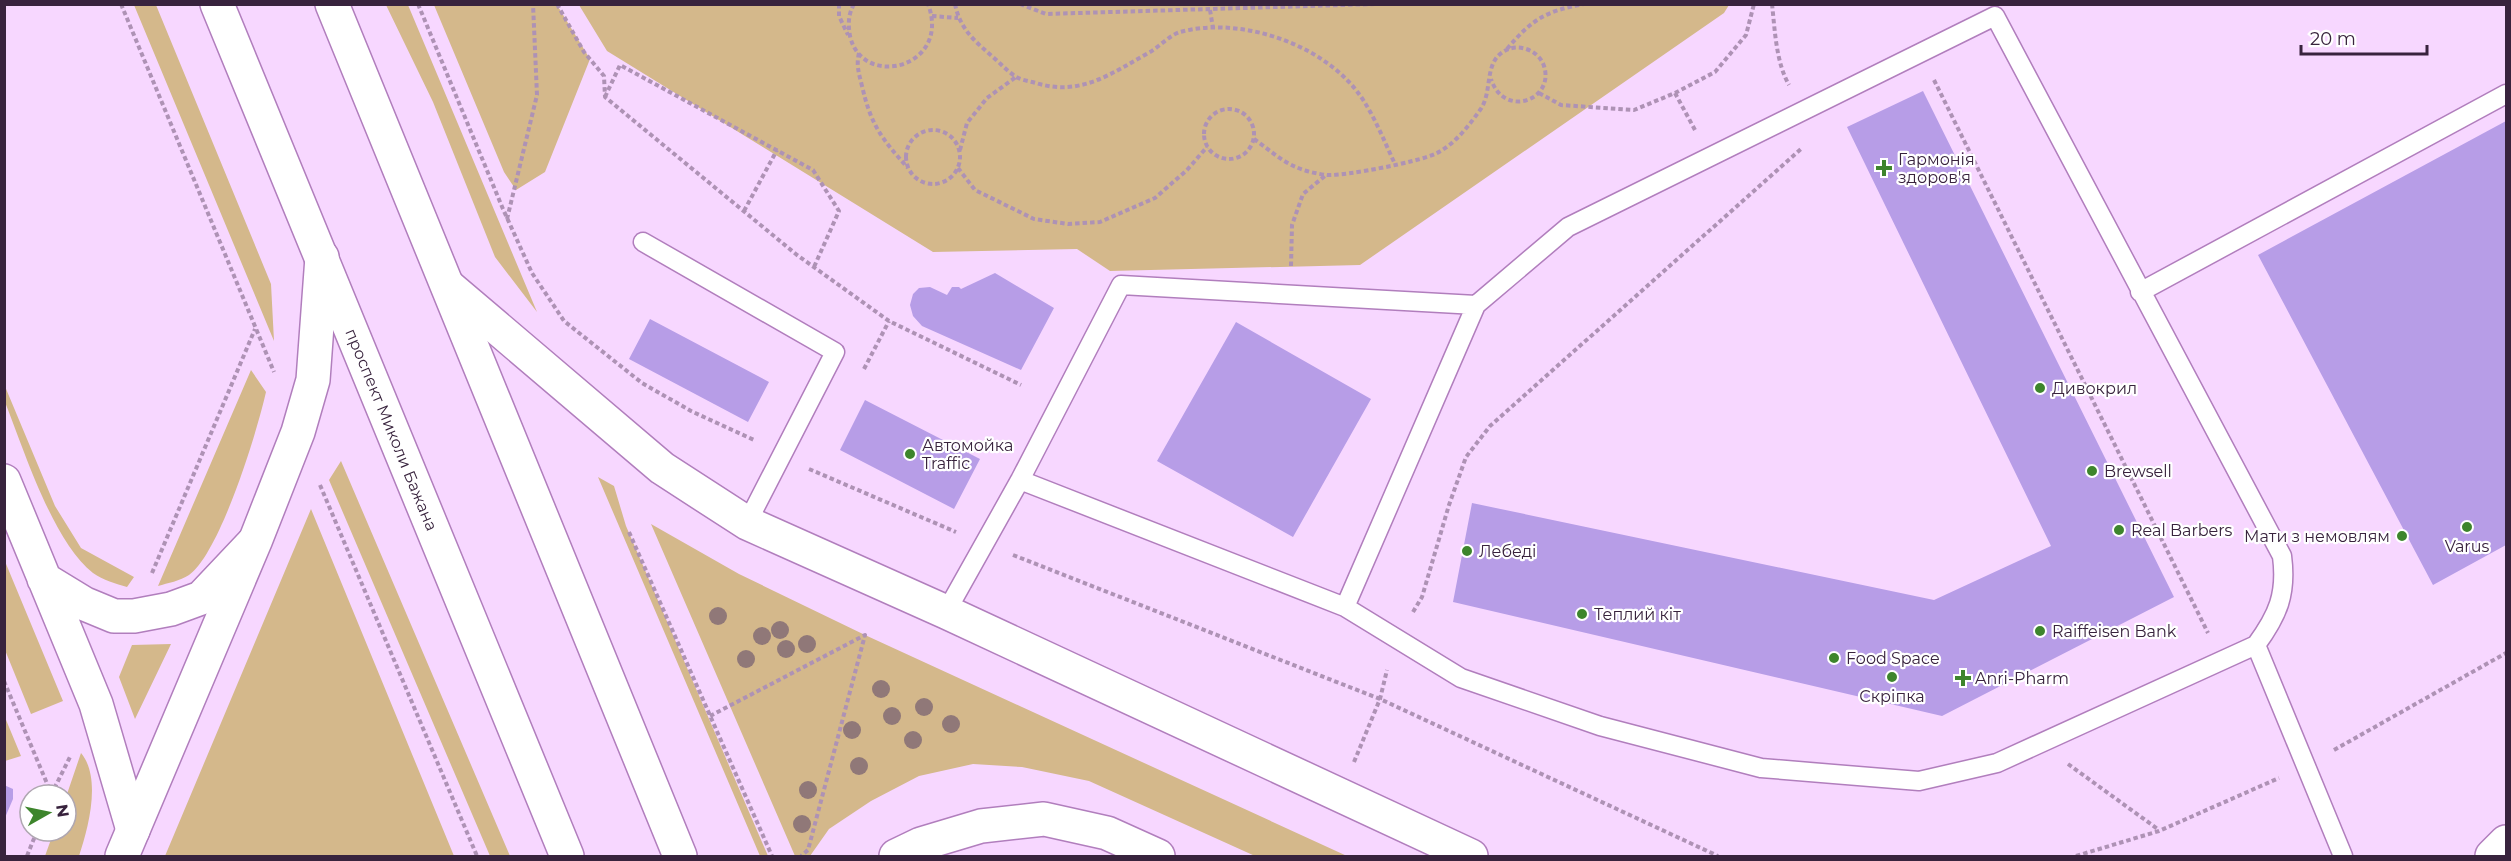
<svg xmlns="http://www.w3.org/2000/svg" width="2511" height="861" font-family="Montserrat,sans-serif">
  <rect width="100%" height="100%" fill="#f7d7ff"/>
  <!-- green -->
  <path fill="#d4b88b" d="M134,5H156L271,284L274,341Z
    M386,5H408L537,312L495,257L433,102Z
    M434,5H557L590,59L545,172L516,190L504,172Z
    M579,5H1729L1724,13L1360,265L1110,271L1077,249L933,252L607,51Z
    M251,370L266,392C257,432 220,553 189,575C180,581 168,583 158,586Z
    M4,384L55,506L81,548L134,577L127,587C116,584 103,580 93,573C53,542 24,450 5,402Z
    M341,461L510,856H490L329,480Z
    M598,477L614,486L626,526L768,856H760Z
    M311,509L454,856H165Z
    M651,524L739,574L865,635L1347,856H1255L1089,781L1022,767L973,764L919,776L871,801L829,829L810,856H795Z
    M4,559L63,701L31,714L5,650Z
    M171,644L135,719L119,677L132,645Z
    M4,715L21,756L5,761H4Z
    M81,753C102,778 88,829 79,856H45L54,831H66V797Z"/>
  <!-- building -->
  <path fill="#b79de7" d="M1923,91L2174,597L1942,716L1453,602L1472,503L1934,600L2051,546L1847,127Z
    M2506,121V545L2433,585L2258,255Z
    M995,273L1054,308L1021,370L922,326L913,316L910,305L913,294L919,288L930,287L947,295L952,287H959L961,289Z
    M650,319L769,382L748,422L629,359Z
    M1236,322L1371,399L1293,537L1157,461Z
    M865,400L980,459L954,509L840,450Z
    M4,785L13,789V799L4,820Z"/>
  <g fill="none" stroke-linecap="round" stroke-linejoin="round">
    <!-- lane casing -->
    <g stroke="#b17ebd" stroke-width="21">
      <path id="lane" d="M643,242L835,352L747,523
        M2140,292L2506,94
        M1345,607L1461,678L1600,726L1761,768L1919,781L1997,763L2256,645C2278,615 2287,594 2282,556L1995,16L1568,227L1476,305
        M946,612L1020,480L1121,285L1476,305L1345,607L1020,480
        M2256,645L2343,856"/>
    </g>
    <!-- street casing -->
    <g stroke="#b17ebd" stroke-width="36">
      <path id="street" d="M4,481L96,704L133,830
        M44,579L85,604L114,616H134L171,609L201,598L253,543
        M2492,856L2506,842"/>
    </g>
    <!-- secondary casing -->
    <g stroke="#b17ebd" stroke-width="36">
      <path id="secondary" d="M448,286L662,468L747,523L946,612L1471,856
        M122,856L256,539L298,432L313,380L322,257
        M896,856L921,844L981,826L1044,819L1107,833L1158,856"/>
    </g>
    <!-- highway casing -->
    <g stroke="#b17ebd" stroke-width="36">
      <g id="highway">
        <path id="s1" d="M217,4L567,856"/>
        <path d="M332,4L680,856"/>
      </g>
    </g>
    <!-- path -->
    <path stroke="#ae92b5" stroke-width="4" stroke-dasharray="4.5 3" stroke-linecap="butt" d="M121,4L274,372
      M418,4L503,209L532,273L564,321L642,383L691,411L754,440
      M557,4L584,52L604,76L605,97L797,255L889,321L1021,385
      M839,4V16L848,35
      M854,4C848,15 848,24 850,36C862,90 952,68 928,4
      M955,4C960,30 976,42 994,58C1001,64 1007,71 1015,76C1020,80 1029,81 1036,83C1081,97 1112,73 1150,52C1160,46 1170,35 1180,32C1236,17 1309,40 1348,81C1370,103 1382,137 1395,164
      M1020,4L1046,14L1376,4
      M1619,4H1641
      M1772,4C1775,31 1776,62 1789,85
      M1210,10L1213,28
      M932,16L958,18
      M1507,49C1532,19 1546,11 1584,4
      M859,53C856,65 859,74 862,86C871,125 881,138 908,168
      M1934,80L2208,633
      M1539,93L1561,105L1634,110L1675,93L1715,72L1746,35L1754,4
      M1675,93L1695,130
      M605,97L620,65L813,170L839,211L814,267
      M1204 134a25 25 0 1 1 50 0a25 25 0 1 1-50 0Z
      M906 157a27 27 0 1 1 54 0a27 27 0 1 1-54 0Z
      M1254,139C1267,148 1281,161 1296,167C1304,171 1318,174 1327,175C1346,176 1417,162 1435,154C1454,145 1468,127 1480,110C1492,94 1485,68 1499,55C1513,41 1538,48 1544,66C1555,100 1504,119 1491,79
      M960,150L967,123L987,98L1016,77
      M958,168L975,190L1034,219L1068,224L1100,222L1155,198L1187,170L1207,147
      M744,211L777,150
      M507,219L537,95L533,4
      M1291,266L1292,225L1303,194L1326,175
      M864,369L889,321
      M809,469L956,532
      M320,485L477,856
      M629,532L772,856
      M1013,555L1380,699L1718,856
      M152,573L255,329
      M1413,612L1422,597L1449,505L1466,457L1490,426L1801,149
      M4,681L51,793
      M710,716L865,635L808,850L801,856
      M2334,750L2506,653
      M1354,762L1380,699L1387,670
      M2068,764L2159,830
      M51,795L71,755
      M27,856L37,831
      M2076,856L2159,831L2279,778"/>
    <!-- lane -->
    <use href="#lane" stroke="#fff" stroke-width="18"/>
    <!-- street -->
    <use href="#street" stroke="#fff" stroke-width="33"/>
    <!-- secondary -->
    <use href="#secondary" stroke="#fff" stroke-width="33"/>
    <!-- highway -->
    <use href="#highway" stroke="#fff" stroke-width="33"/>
  </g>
  <!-- trees -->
  <g fill="#907878">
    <circle cx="718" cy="616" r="9"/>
    <circle cx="780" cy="630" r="9"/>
    <circle cx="762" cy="636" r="9"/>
    <circle cx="807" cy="644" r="9"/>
    <circle cx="786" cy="649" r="9"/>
    <circle cx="746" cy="659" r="9"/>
    <circle cx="881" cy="689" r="9"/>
    <circle cx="924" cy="707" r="9"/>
    <circle cx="892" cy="716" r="9"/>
    <circle cx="951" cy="724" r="9"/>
    <circle cx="852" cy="730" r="9"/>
    <circle cx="913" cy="740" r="9"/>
    <circle cx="859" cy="766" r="9"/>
    <circle cx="808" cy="790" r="9"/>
    <circle cx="802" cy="824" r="9"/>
  </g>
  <!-- markers -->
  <g fill="#3d852c" stroke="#fff" stroke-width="2">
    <path d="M1881 159h6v6h6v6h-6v6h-6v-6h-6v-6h6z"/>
    <circle cx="2040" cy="388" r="6"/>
    <circle cx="910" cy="454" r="6"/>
    <circle cx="2092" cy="471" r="6"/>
    <circle cx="2467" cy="527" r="6"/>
    <circle cx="2119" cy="530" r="6"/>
    <circle cx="2402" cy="536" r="6"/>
    <circle cx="1467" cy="551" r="6"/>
    <circle cx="1582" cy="614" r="6"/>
    <circle cx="2040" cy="631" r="6"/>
    <circle cx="1834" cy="658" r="6"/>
    <circle cx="1892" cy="677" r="6"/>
    <path d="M1960 669h6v6h6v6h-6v6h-6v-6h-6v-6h6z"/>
  </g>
  <g text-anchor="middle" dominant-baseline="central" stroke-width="4.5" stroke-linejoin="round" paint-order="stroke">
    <!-- poi labels -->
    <g font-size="16" fill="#38233d" stroke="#fff" text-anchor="start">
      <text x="1898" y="159">Гармонія<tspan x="1898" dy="18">здоров'я</tspan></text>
      <text x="2052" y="388">Дивокрил</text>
      <text x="922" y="445">Автомойка<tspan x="922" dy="18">Traffic</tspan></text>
      <text x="2104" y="471">Brewsell</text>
      <text x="2131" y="530">Real Barbers</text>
      <text x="2390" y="536" text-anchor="end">Мати з немовлям</text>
      <text x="2467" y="546" text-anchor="middle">Varus</text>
      <text x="1479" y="551">Лебеді</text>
      <text x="1594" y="614">Теплий кіт</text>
      <text x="2052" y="631">Raiffeisen Bank</text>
      <text x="1846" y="658">Food Space</text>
      <text x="1975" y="678">Anri-Pharm</text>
      <text x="1892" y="696" text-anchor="middle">Скріпка</text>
    </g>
    <!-- street labels -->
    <g font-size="16" fill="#38233d" stroke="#fff">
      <text stroke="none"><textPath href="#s1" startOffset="460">проспект Миколи Бажана</textPath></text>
    </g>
  </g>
  <!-- border -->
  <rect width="2511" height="861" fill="none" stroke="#38233d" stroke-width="12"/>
  <!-- north arrow -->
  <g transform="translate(48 813) rotate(81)"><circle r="28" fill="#ffffff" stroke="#afa7b1" stroke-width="1.5"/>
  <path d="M0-4.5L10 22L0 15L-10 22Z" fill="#3d852c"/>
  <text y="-9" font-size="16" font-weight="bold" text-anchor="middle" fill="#38233d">N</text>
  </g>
  <!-- scale -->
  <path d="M2301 45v9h126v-9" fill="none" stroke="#38233d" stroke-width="3"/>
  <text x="2310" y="45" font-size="18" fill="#38233d" stroke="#ffffff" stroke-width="4.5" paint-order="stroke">20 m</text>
</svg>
